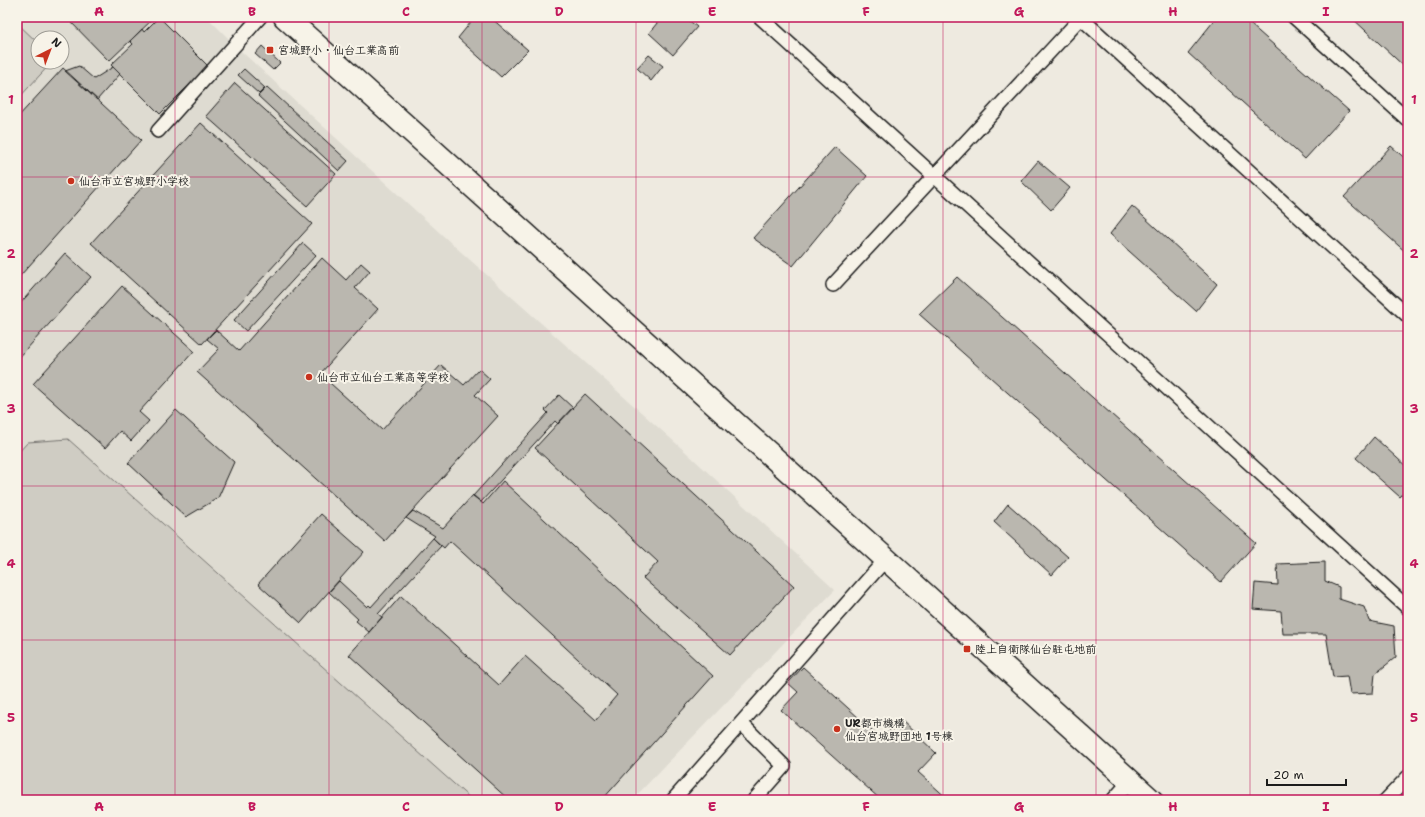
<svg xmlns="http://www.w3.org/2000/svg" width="1425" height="817" font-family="'Shantell Sans','Klee One',sans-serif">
  <rect width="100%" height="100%" fill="#eeeae0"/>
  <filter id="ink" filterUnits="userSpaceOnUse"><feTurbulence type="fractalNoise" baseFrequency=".025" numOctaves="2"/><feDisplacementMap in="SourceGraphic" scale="8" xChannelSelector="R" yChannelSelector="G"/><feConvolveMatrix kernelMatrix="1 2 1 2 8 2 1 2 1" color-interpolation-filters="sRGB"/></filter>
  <g filter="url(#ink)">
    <!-- built -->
    <path fill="#dedbd1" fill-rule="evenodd" d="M17,17H207L242,52L451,243L688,454L835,590L632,800H17ZM38,38H62V62H38Z"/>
    <!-- green -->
    <path fill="#cfccc3" stroke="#767470" d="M17,23L38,43V62H52L17,100Z
      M68,439L472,800H17V454L28,442Z"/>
    <!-- building -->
    <path fill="#bab7af" stroke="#1c1c1c" d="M66,17H155L109,61Z
      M159,17L208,66L160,114L111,65L133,44L130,41L142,29L144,32Z
      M475,17H490L528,50L501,77L458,38Z
      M662,17H685L697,27L673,55L649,33Z
      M1217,17H1242L1349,111L1305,159L1188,53Z
      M1351,17H1408V70Z
      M262,46L280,63L273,70L255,54Z
      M649,55L663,66L651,81L637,68Z
      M79,66L94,79L113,67L120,74L97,100L65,71Z
      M63,68L141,140L20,276L17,274V118Z
      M244,69L265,88L259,94L238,75Z
      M235,83L336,174L307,206L206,116Z
      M267,87L348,161L339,171L258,96Z
      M201,123L312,224L202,344L91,243Z
      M1391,146L1408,161V254L1344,197Z
      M835,147L867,176L793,266L753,238Z
      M1038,161L1070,188L1051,210L1021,181Z
      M1132,206L1217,284L1196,311L1110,234Z
      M303,243L316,255L246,331L234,320Z
      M65,253L91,277L17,360V307Z
      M322,258L346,280L361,263L370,271L355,288L378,309L320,374L382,430L441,365L464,385L479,369L490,379L475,395L498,416L385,541L197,372L219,349L207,339L216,330L239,351Z
      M957,277L1256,543L1221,582L919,314Z
      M122,286L194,351L139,412L149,421L131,441L120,431L105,448L33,384Z
      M585,394L794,586L730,655L643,578L658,562L535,448Z
      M559,395L573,408L558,424L555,421L481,502L473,496L548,413L545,410Z
      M176,410L234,462L218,498L186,517L128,463Z
      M1374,437L1408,468V488L1400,497L1356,458Z
      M503,481L713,676L602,800H509L349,655L401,596L499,685L525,656L596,720L617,695L450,541L444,548L433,538L435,536L406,518L413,511L443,528L473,495L483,504Z
      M1008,504L1068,557L1052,575L994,522Z
      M321,514L364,552L301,623L258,584Z
      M433,538L441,546L378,614L382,617L369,632L356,621L358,619L329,592L339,581L367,607L369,605L371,607Z
      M1325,562V581L1339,587V599L1364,607L1369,621L1394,626L1396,657L1375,674L1373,693L1350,694L1347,676L1333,677L1326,634H1283L1281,611L1253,609L1255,583L1278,585L1277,564Z
      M803,667L882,739L900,719L936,753L918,772L949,800H881L781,710L798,692L788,683Z"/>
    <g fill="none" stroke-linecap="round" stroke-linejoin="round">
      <!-- lane casing -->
      <g stroke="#1c1c1c" stroke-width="16">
        <path id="lane" d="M760,17L1408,608
          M1294,17L1408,120
          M1081,18L1408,316
          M158,131L260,17
          M833,285L1082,17
          M741,723L784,766L754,800
          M673,800L886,559
          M1113,800L1130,781
          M1386,800L1408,777"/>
      </g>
      <!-- secondary casing -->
      <g stroke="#1c1c1c" stroke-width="25">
        <path id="secondary" d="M285,17L886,559L1151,800"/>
      </g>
      <!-- lane -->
      <use href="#lane" stroke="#f7f3e8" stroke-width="13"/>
      <!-- secondary -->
      <use href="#secondary" stroke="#f7f3e8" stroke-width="22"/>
    </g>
  </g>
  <!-- grid -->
  <path fill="none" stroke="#c2185b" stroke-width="1" stroke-opacity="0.55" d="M175,17V800M329,17V800M482,17V800M636,17V800M789,17V800M943,17V800M1096,17V800M1250,17V800M17,177H1408M17,331H1408M17,486H1408M17,640H1408"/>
  <!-- markers -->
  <g fill="#c8321e" stroke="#f7f3e8" stroke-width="1.5">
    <rect x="266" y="46" width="8" height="8" rx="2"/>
    <circle cx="71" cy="181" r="4"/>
    <circle cx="309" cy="377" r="4"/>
    <rect x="963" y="645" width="8" height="8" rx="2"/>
    <circle cx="837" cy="729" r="4"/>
  </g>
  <g text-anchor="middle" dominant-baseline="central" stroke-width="4" stroke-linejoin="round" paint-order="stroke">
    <!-- poi labels -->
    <g font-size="11" font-weight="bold" fill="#1c1c1c" stroke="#f7f3e8" text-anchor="start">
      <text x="278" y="50">宮城野小・仙台工業高前</text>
      <text x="79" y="181">仙台市立宮城野小学校</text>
      <text x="317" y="377">仙台市立仙台工業高等学校</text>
      <text x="975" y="649">陸上自衛隊仙台駐屯地前</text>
      <text x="845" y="723">UR都市機構<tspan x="845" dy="13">仙台宮城野団地 1号棟</tspan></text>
    </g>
  </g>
  <!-- margin -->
  <rect width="1425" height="817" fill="none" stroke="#f7f3e8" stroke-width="44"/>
  <!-- north arrow -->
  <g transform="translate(50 50) rotate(42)"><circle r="19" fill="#f7f3e8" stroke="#9f9d96"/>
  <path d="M0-3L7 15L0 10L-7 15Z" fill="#c8321e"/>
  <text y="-6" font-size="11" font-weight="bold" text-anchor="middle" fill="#1c1c1c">N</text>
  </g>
  <!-- scale -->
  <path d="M1267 779v6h79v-6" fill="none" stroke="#1c1c1c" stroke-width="2"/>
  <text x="1273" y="779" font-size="12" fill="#1c1c1c" stroke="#f7f3e8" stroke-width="3" paint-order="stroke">20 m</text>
  <rect x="22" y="22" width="1381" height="773" fill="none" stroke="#c2185b" stroke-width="1.5"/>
  <g font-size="13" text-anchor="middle" font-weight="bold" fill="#c2185b">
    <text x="99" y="16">A</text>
    <text x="252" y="16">B</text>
    <text x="406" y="16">C</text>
    <text x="559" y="16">D</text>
    <text x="712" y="16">E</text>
    <text x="866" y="16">F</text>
    <text x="1019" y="16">G</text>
    <text x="1173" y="16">H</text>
    <text x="1326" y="16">I</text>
    <text x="11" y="104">1</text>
    <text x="1414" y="104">1</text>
    <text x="11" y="258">2</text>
    <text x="1414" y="258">2</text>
    <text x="11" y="413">3</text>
    <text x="1414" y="413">3</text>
    <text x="11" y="568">4</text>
    <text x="1414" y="568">4</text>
    <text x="11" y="722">5</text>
    <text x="1414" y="722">5</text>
    <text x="99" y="811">A</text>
    <text x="252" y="811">B</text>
    <text x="406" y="811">C</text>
    <text x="559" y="811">D</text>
    <text x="712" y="811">E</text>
    <text x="866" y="811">F</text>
    <text x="1019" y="811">G</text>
    <text x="1173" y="811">H</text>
    <text x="1326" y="811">I</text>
  </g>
</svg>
